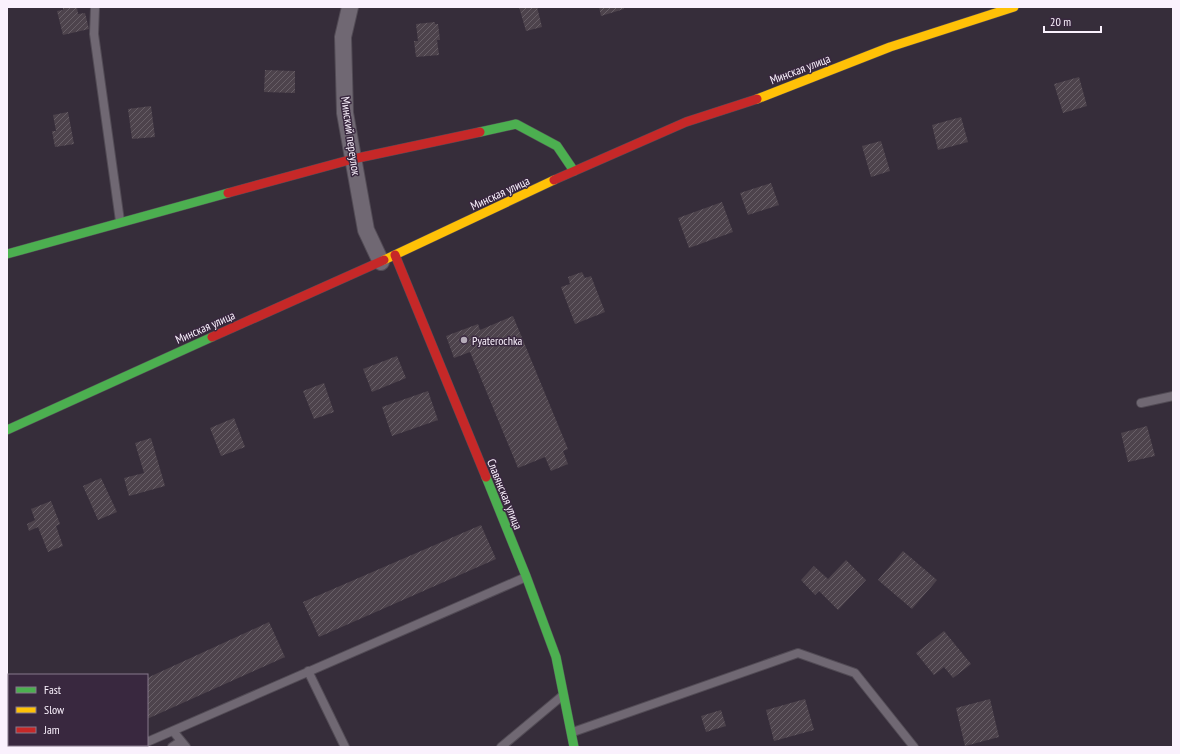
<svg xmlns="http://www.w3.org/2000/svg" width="1180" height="754" font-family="'PT Sans Narrow',sans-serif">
  <defs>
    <pattern id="building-hatch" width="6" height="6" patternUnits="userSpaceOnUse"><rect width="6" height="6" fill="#4d434c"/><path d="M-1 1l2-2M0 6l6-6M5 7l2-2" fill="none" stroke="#685f67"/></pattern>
  </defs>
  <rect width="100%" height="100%" fill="#362d3a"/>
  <!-- building -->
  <path fill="url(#building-hatch)" d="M63,7H77L78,14L85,13L89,29L63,35L57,11L63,10Z
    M519,7H537L542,27L526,31Z
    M599,7H624V9L601,16Z
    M435,22V24H438L440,40H437L439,55L416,57L414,41H418L416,24Z
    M265,70L295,71V93L264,92Z
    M1079,77L1087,106L1063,113L1054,84Z
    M151,106L155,137L132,139L128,109Z
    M68,112L74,144L55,147L52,131H56L53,115Z
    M961,117L968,142L938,150L932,125Z
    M881,141L890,171L871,177L862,146Z
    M771,183L779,205L748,215L740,193Z
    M722,202L733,232L689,248L678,218Z
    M582,272L585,278L591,276L605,312L575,324L561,287L570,284L568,277Z
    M513,316L568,449L563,451L568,464L551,471L545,457L518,468L470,352L454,358L446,336L478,324L480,330Z
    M397,356L406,378L372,392L363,369Z
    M324,383L334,412L314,419L303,391Z
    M428,391L438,420L392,436L382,407Z
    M234,418L245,447L221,456L210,428Z
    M1147,426L1155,456L1128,462L1121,433Z
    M151,438L165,486L129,496L124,478L144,473L135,443Z
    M101,478L117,512L98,520L83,486Z
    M51,501L60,524L56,526L63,546L48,552L38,527L29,531L27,524L35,520L31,509Z
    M481,525L496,559L319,637L303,602Z
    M903,551L937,580L912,609L878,580Z
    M846,560L866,580L838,610L819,591L815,595L801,580L814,566L828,579Z
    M269,622L285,657L147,719V678Z
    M944,631L971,664L953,678L944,667L934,675L916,653Z
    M805,699L814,730L774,741L766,710Z
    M990,699L999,737L965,746L956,708Z
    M721,710L726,726L706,732L701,716Z"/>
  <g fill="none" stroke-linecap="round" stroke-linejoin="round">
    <!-- lane casing -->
    <g stroke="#524b55" stroke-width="10">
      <path id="lane" d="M95,7L94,34L120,221
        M1141,403L1173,396
        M308,671L345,747
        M173,731L186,747
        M573,732L798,653L855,673L914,747
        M147,742L526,577
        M135,747L140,745
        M172,747L181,741
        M501,747L562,696"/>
    </g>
    <!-- street casing -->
    <g stroke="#524b55" stroke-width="18">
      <path id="street" d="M350,7L343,37L345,113L366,230L381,262"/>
    </g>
    <!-- fast casing -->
    <g stroke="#524b55" stroke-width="10">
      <path id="fast" d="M480,132L516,124L557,146L574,171
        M7,254L228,193
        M7,430L212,337
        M486,477L526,576L556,657L574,747"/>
    </g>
    <!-- slow casing -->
    <g stroke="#524b55" stroke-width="10">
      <path id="slow" d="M757,99L890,47L1014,7
        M384,260L554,180"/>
    </g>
    <!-- jam casing -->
    <g stroke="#524b55" stroke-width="10">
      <path id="jam" d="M554,180L686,122L757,99
        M228,193L353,159L480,132
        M395,255L486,477
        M212,337L384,260"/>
    </g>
    <!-- lane -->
    <use href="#lane" stroke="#706873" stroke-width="8"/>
    <!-- street -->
    <use href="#street" stroke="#706873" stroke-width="16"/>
    <!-- fast -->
    <use href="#fast" stroke="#4caf50" stroke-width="9"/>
    <!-- slow -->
    <use href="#slow" stroke="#ffc107" stroke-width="9"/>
    <!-- jam -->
    <use href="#jam" stroke="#c62828" stroke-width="9"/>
  </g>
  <!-- markers -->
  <circle fill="#b5acb9" stroke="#39283f" stroke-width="1.5" cx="464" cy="340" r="4"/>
  <g text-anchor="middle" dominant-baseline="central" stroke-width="3" stroke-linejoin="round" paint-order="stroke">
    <!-- street labels -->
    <g font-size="12" fill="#faf1fd" stroke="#39283f">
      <text transform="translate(800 69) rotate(-21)">Минская улица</text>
      <text transform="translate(351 136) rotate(82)">Минский переулок</text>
      <text transform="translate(500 193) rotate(-25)">Минская улица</text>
      <text transform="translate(205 327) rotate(-24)">Минская улица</text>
      <text transform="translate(505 494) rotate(68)">Славянская улица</text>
    </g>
    <!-- poi labels -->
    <g font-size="12" fill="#faf1fd" stroke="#39283f" text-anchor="start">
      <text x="472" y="340">Pyaterochka</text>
    </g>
  </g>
  <!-- border -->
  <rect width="1180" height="754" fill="none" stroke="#faf1fd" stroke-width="16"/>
  <!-- legend -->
  <rect x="8" y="674" width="140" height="72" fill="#39283f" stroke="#86788b"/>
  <rect x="16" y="687" width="20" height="6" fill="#4caf50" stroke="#86788b"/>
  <text x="44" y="694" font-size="12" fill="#faf1fd">Fast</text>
  <rect x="16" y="707" width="20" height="6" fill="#ffc107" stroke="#86788b"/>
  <text x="44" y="714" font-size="12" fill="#faf1fd">Slow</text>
  <rect x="16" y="727" width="20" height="6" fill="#c62828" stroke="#86788b"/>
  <text x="44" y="734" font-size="12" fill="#faf1fd">Jam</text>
  <!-- scale -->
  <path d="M1044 26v6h57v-6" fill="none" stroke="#faf1fd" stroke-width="2"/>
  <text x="1050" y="26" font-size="12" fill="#faf1fd" stroke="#39283f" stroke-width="3" paint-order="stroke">20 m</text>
</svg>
